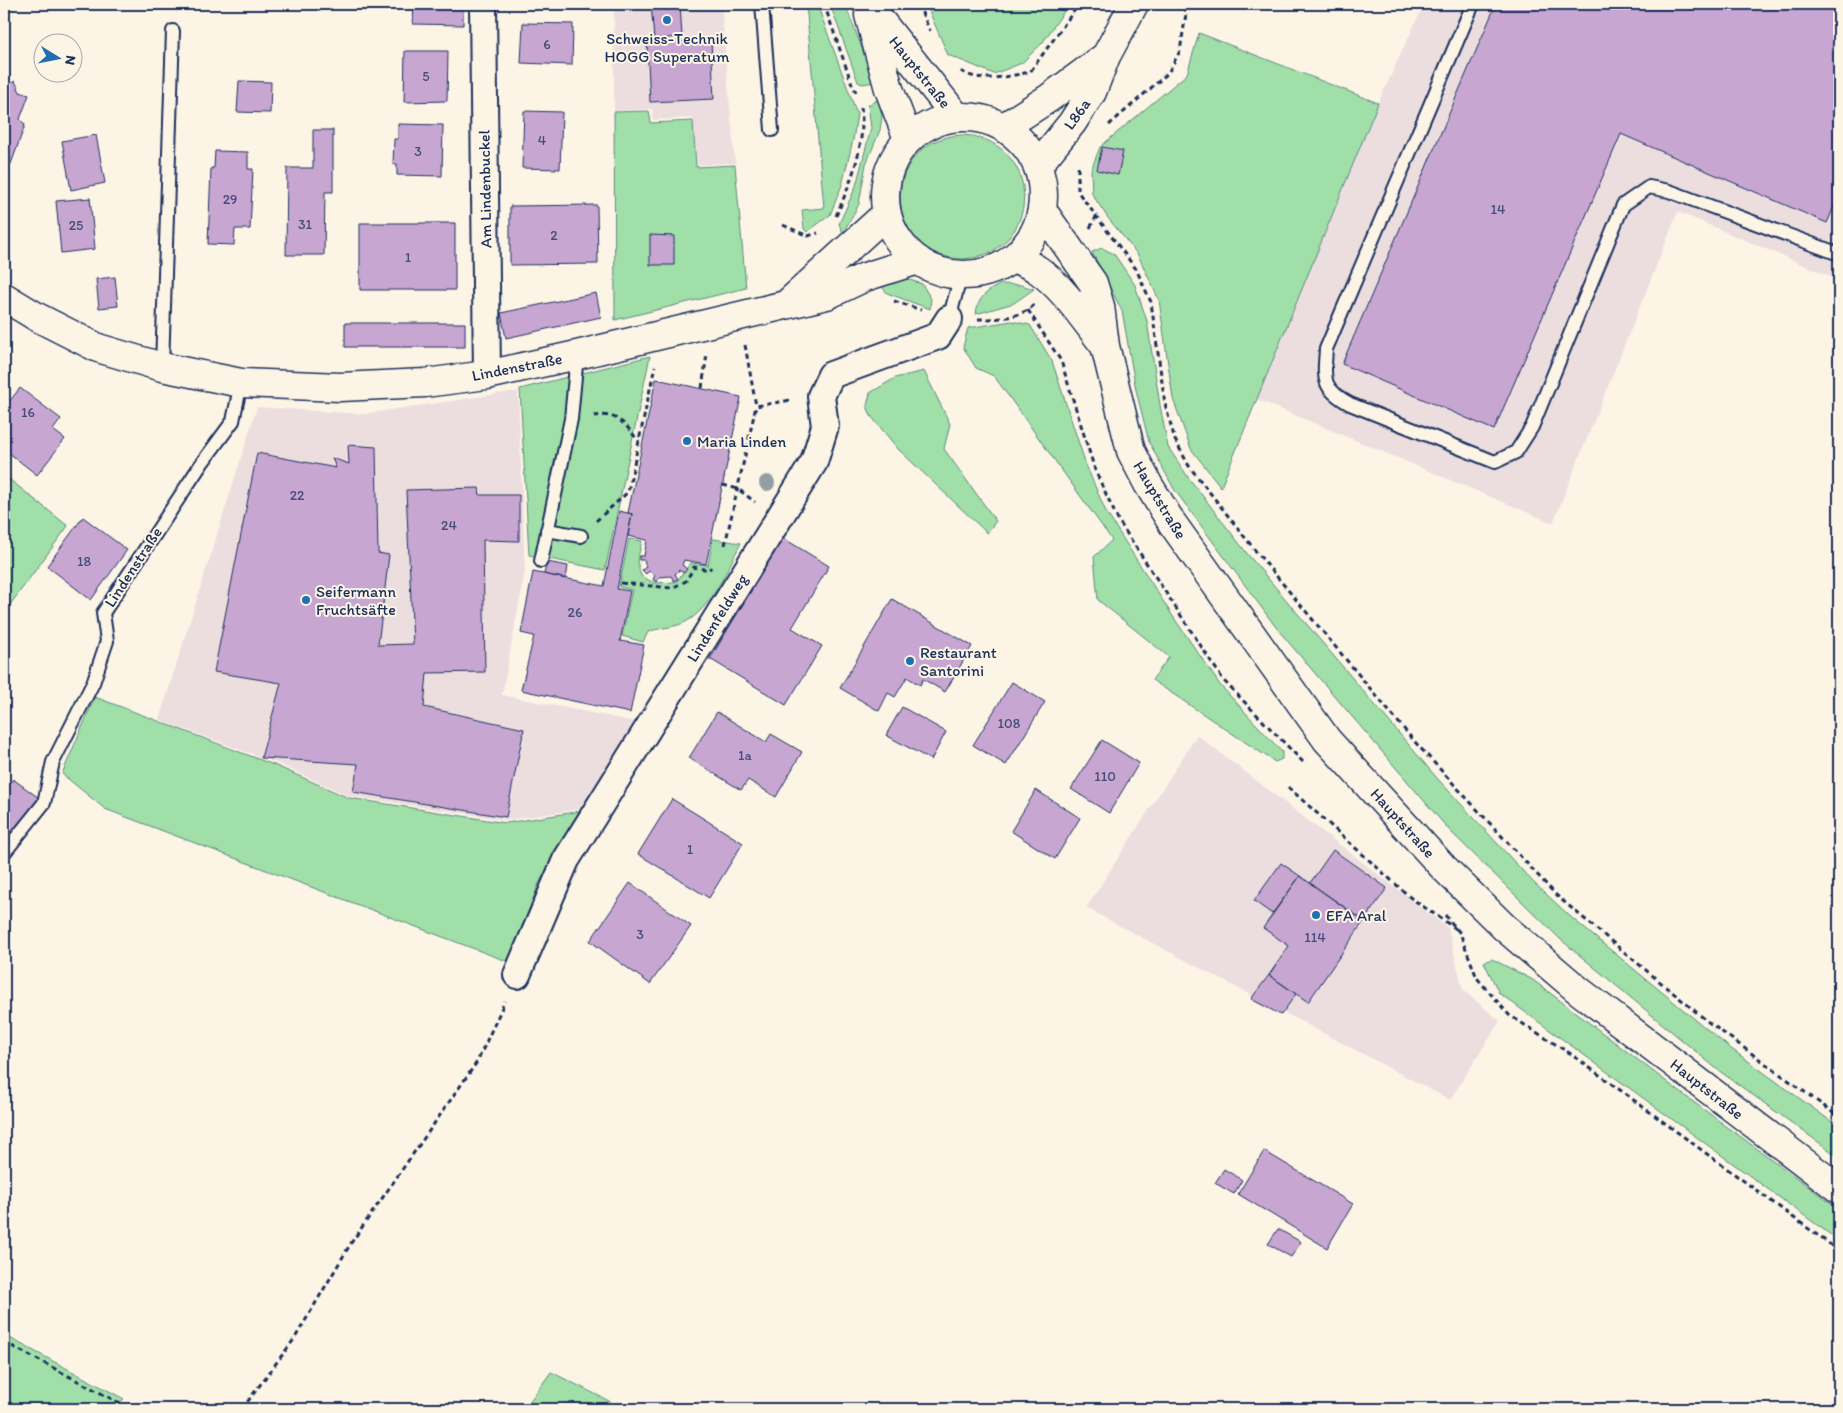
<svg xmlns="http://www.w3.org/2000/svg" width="1843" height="1413" font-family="Itim,sans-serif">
  <rect width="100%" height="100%" fill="#fcf5e5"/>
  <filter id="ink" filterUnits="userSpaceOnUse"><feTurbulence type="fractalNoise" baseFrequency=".02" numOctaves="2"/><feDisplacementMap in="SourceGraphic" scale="10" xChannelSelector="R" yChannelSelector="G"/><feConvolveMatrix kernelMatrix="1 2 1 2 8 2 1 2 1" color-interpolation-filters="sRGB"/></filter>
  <g filter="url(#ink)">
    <!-- built -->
    <path fill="#ecdedf" d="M614,4H721L735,163L697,165L693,118L653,120L652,109L614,111Z
      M1424,4H1839V280L1678,212L1553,523L1256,399L1378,103Z
      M518,391L525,572L502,695L636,722L581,809L507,820L349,796L276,763L159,720L257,407L364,414Z
      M1197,735L1448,928L1463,990L1500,1021L1450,1100L1086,908Z"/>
    <!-- green -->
    <path fill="#a0dfa8" stroke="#5e8783" d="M806,4H817L857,114L853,140L842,185L830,215L807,232L804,229L802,210L824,208Z
      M830,4H845L875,82L862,84L858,82Z
      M926,4H1069L1043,42L1022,63L994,74L948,55Z
      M1199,33L1378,103L1221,487L1191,449L1173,399L1159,300L1138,255L1108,218L1092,194L1091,170L1100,147L1187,74Z
      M879,99L882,116L880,130L866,164L859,204L843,233L839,224L856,186L871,128L868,105Z
      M649,111L651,123L693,121L696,167L735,165L746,288L615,320L614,112Z
      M900 197a62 62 0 1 1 124 0a62 62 0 1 1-124 0Z
      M1102,248L1114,254L1135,285L1147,321L1160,405L1168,447L1188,477L1249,556L1436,777L1533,882L1573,919L1730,1048L1839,1127V1157L1718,1070L1560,939L1449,830L1278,630L1174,489L1149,442L1136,390L1122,311L1092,252Z
      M904,278L922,284L931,299L930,309L887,293L879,283Z
      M1001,284L1021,285L1034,289L1014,303L976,314C977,298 988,290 1001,284Z
      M1012,321L1030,325L1052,361L1086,465L1106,512L1172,615L1220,685L1282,752V759L1275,762L1152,680L1169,657L1098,600L1094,557L1112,540L994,376L976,368L963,347L968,328Z
      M650,356L605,570L529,555L520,389Z
      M924,371L950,424L944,449L996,521L987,533L898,449L871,416L867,406L870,393L895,378Z
      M4,475L68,526L4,613Z
      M629,539L642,541L637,561L641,576L654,583L676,582L691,563L708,565L713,539L741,543C727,569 709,616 678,625C668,628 658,628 648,632L643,642L622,636L632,590L619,587Z
      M95,697L274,765L349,798L506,823L581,811L539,883L509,962L105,809L62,774Z
      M1492,959L1533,980L1688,1098L1839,1209V1241L1499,993L1484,962Z
      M4,1335L124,1399L113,1409H4Z
      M551,1372L611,1402L607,1409H524Z"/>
    <!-- building -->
    <path fill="#c7a7d2" stroke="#1b2f5e" d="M414,4H463V25L413,24Z
      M651,4H680L682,37L654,39Z
      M1496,4H1839V195L1827,223L1621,134L1494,430L1342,364Z
      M523,23L573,24L572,65L521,63Z
      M711,40L714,99L650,102L647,43Z
      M405,51H448L447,101L404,102Z
      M15,81L20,92L29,95L20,119L25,125L11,164L4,168V87Z
      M239,81L271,82L270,113L237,112Z
      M524,111L562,112L560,169L522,168Z
      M398,124L443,125L442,176L397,175V164H393L394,139H398Z
      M313,130H333V192H325L324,255H286L287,168H313Z
      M96,135L105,183L71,190L62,141Z
      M1102,147L1123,151L1118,175L1097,170Z
      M215,151L248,152V169H253L250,229H235L234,245L208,244L211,168H214Z
      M90,198L95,249L61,253L56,201Z
      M597,205L598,264L510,265V206Z
      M360,223H455V290H360Z
      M650,235L674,236V265H650Z
      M115,277L118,306L99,308L96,279Z
      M596,293L601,317L506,338L501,313Z
      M345,323H465V347H345Z
      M656,379L741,397L706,564L684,560L682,565L687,569L684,573L679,570L675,574L678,579L674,581L671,576L659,577L657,582L653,580L655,575L649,571L646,574L642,570L646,567L644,560H639V556H644L647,540L628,536L632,514L628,513Z
      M20,388L61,419L53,430L65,439L37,475L4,449V408Z
      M348,445L376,447L378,553L389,555L378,645L413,644L406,490L479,488L480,495H519V541L483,540L485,672L427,673L424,707L524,729L506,817L353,792L358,764L261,758L281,683L214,672L257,453L336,468L332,458L349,464Z
      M619,511L632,514L617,589L630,591L620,641L644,645L630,713L521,690L534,636L521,633L533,572L604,586Z
      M83,517L127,550L91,600L47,566Z
      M783,538L829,566L792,628L822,646L786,705L710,659Z
      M547,562L568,566L566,579L544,574Z
      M892,599L972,646L945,692L923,679L920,685L907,677L895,697L888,693L879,711L840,688Z
      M1012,682L1045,702L1006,765L973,745Z
      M902,707L946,732L931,760L886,735Z
      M717,712L766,742L771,734L802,752L776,797L748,780L741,790L689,758Z
      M1102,740L1139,763L1109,813L1071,789Z
      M13,779L39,798L4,844V792Z
      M1036,790L1080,818L1055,859L1011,831Z
      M672,799L743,843L709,898L638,854Z
      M1333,850L1387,888L1364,921L1310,883Z
      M1281,863L1300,876L1272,914L1254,901Z
      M1300,876L1364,921L1308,1002L1269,975L1289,946L1263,928Z
      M630,883L691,926L650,984L590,941Z
      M1269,975L1296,994L1281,1015L1251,999Z
      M1264,1151L1353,1204L1327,1248L1238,1194Z
      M1224,1169L1242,1180L1234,1194L1215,1183Z
      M1278,1229L1301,1242L1291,1257L1268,1244Z"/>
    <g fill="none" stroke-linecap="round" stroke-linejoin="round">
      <!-- lane casing -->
      <g stroke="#1b2f5e" stroke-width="16">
        <path id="lane" d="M762,4L772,130
          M1473,4L1326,349C1324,379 1321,388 1350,404L1495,462L1516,452L1532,427L1623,205L1649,187L1669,191L1839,254
          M949,319L961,275
          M162,367L173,31
          M547,530L581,536
          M541,561L571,419L577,355
          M4,853L44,803L53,762L93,683L107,641L103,613L202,463L233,421L241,383"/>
      </g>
      <!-- street casing -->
      <g stroke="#1b2f5e" stroke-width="30">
        <path id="street" d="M483,4L487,375
          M517,975L566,860L814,462L825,426L821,396L831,375L938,336L949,319"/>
      </g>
      <!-- secondary casing -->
      <g stroke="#1b2f5e" stroke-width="31">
        <path id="secondary" d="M867,4L956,116
          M869,15L889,89L908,139
          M885 196a79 79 0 1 1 158 0a79 79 0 1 1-158 0Z
          M1004,127L1049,98L1106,56L1134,4
          M1038,165L1072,123L1092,92L1106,56
          M1042,210L1093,283L1100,306L1105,346L1131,451L1148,484L1172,523L1327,740L1443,867L1504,927L1578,990L1839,1189
          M1014,258C1022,262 1031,265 1038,270C1064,288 1085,321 1105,346
          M4,297L37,317L98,348L162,367L241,383L340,387L425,383L487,375L577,355L827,295L865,277L918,260
          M789,302L886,214"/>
      </g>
      <!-- path -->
      <path stroke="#1b2f5e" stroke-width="3" stroke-dasharray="5 4" stroke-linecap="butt" d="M824,4L852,84L856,92
        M918,4L930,31
        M961,71C980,84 1010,76 1030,72L1079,4
        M1109,125L1168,73L1180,51L1186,14L1183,4
        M1078,167V192L1136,269L1151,302L1165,404L1175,440L1189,466L1258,554L1414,741L1557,896L1707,1021L1839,1117
        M836,216C851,182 866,145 861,107
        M783,225L808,236L818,233
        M1090,228L1096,217
        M894,301L921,310
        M1028,310L1061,361L1095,470L1118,520L1224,681L1303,762
        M978,319C996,319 1021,318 1034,305
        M745,345L756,406
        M702,388L707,354
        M594,416C618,412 626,425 639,442
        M723,485L738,489L755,502
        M596,521L628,492L655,366
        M725,545L756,406L791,400
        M621,583L672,588L686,581L694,567L709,570L711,567
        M1288,787L1411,898L1456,929
        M1445,915L1460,933L1477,978L1509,1015L1571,1054L1839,1251
        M4,1342L131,1409
        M242,1409L295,1338L351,1243L477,1062L505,1001"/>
      <!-- lane -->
      <use href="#lane" stroke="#fcf5e5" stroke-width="12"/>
      <!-- street -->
      <use href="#street" stroke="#fcf5e5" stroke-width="26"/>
      <!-- secondary -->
      <use href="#secondary" stroke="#fcf5e5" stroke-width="28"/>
    </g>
    <!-- trees -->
    <circle fill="#92a0a5" cx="767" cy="483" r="8"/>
  </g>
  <!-- markers -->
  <g fill="#1f6fb2" stroke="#fcf5e5" stroke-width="2">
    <circle cx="667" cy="20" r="5"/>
    <circle cx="687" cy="441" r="5"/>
    <circle cx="306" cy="600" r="5"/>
    <circle cx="910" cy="661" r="5"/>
    <circle cx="1316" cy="915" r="5"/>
  </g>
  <g text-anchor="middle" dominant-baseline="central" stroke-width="4" stroke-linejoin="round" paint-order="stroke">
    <!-- number labels -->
    <g font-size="14" fill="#464d7b">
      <text x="547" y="44">6</text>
      <text x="426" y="76">5</text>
      <text x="542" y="140">4</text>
      <text x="418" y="151">3</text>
      <text x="230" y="199">29</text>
      <text x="1498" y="209">14</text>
      <text x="305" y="224">31</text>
      <text x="76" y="225">25</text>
      <text x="554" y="235">2</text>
      <text x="408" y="257">1</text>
      <text x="28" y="412">16</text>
      <text x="297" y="495">22</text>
      <text x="449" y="525">24</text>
      <text x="84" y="561">18</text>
      <text x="575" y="612">26</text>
      <text x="1009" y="723">108</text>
      <text x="745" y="755">1a</text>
      <text x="1105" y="776">110</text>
      <text x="690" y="849">1</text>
      <text x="640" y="934">3</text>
      <text x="1315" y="937">114</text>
    </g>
    <!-- poi labels -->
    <g font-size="16" fill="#1b2f5e" stroke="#fcf5e5" text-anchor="start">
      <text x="667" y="38" text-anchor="middle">Schweiss-Technik<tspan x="667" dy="18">HOGG Superatum</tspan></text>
      <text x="697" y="441">Maria Linden</text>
      <text x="316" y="591">Seifermann<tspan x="316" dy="18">Fruchtsäfte</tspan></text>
      <text x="920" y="652">Restaurant<tspan x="920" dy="18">Santorini</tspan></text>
      <text x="1326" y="915">EFA Aral</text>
    </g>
    <!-- street labels -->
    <g font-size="16" fill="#1b2f5e" stroke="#fcf5e5">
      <text transform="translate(920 72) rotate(51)">Hauptstraße</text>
      <text transform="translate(1077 114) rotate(-55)">L86a</text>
      <text transform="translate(485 189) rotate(-91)">Am Lindenbuckel</text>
      <text transform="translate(517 367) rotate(-11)">Lindenstraße</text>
      <text transform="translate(1160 500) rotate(59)">Hauptstraße</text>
      <text transform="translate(133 567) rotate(-57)">Lindenstraße</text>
      <text transform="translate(717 618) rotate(-58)">Lindenfeldweg</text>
      <text transform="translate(1403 823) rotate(48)">Hauptstraße</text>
      <text transform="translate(1707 1089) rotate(38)">Hauptstraße</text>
    </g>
  </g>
  <!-- margin -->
  <rect width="1843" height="1413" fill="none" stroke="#fcf5e5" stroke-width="20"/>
  <rect x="10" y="10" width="1823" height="1393" fill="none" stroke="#1b2f5e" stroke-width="2" filter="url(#ink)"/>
  <!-- north arrow -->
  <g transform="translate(58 58) rotate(100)"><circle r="24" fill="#fcf5e5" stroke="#a2a6af"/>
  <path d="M0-4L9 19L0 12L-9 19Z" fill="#1f6fb2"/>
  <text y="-8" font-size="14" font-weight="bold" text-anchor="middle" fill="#1b2f5e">N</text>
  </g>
</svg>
